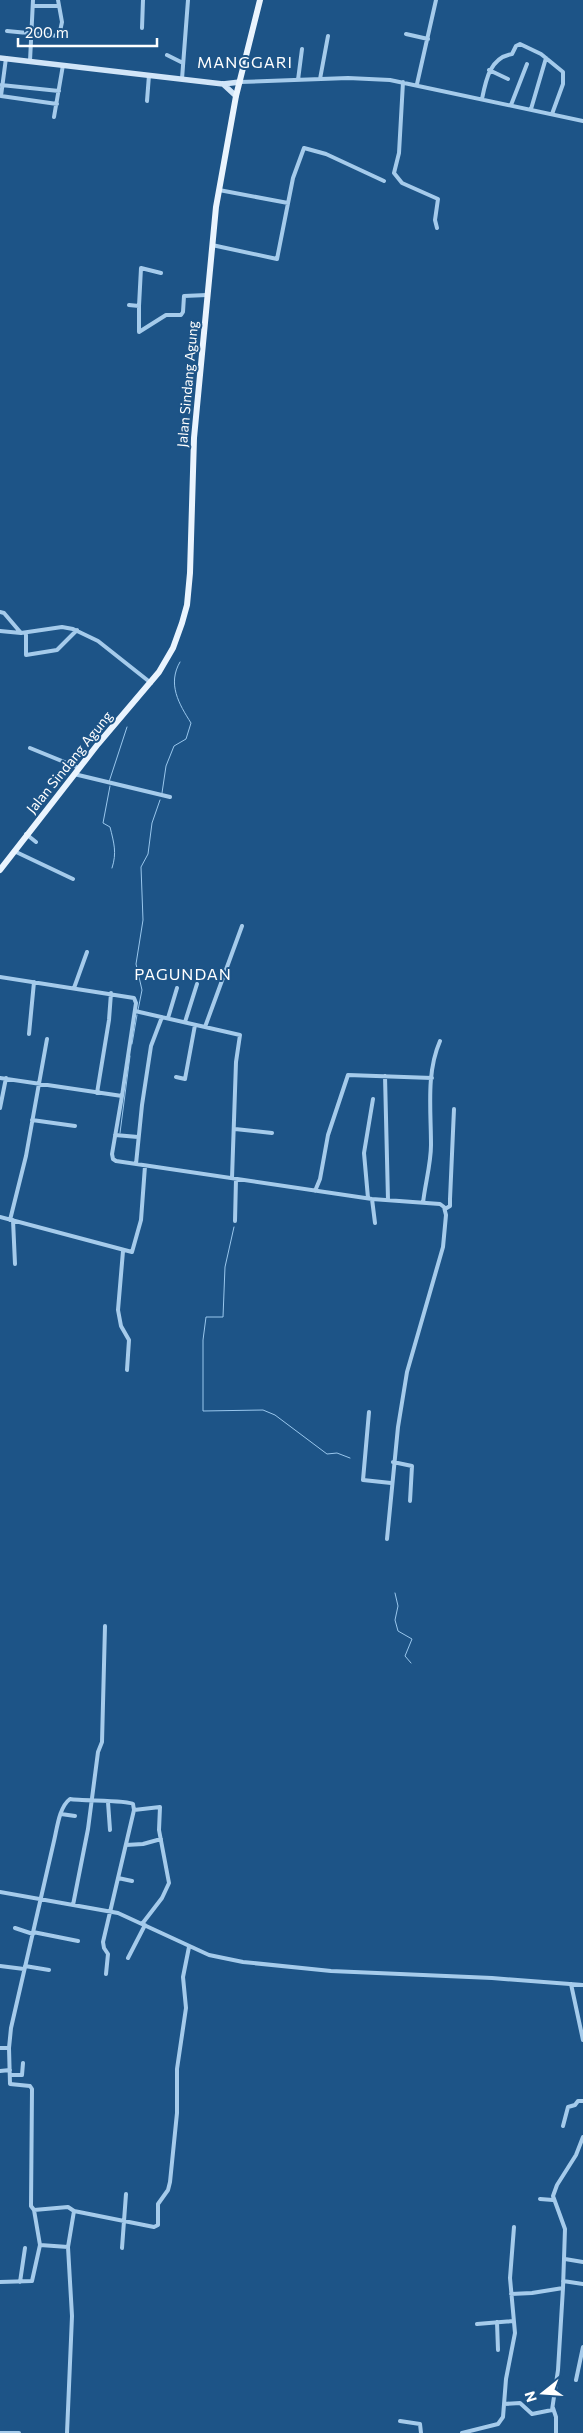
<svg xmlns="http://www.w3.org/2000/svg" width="583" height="2433" font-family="Commissioner,sans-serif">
  <rect width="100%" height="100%" fill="#1d5487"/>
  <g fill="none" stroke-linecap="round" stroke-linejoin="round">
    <!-- stream -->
    <path stroke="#99c7ed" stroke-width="1" d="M109,782L127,727
      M110,786L103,823L110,827C114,843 117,853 112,868
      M162,793L166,766L174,746L186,739L191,723C179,704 167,684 180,662
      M138,1010L142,990L136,964L143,920L141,867L148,854L152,823L160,800
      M132,1044L137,1015
      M120,1133L130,1056
      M234,1227L225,1267L223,1317H206L203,1340V1411L263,1410L275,1415L327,1454L337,1453L350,1458
      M395,1593L398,1606L395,1620L398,1631L412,1639L405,1656L411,1663"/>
    <!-- minor -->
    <path stroke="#a5cbeb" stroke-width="4" d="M33,6H59
      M142,28L143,0
      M7,31L59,36L62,22L58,0
      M406,34L428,39
      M167,55L183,63
      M6,58L1,96L57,104
      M30,61L33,0
      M489,70L508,79
      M182,79L188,0
      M320,79L328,36
      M298,80L302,49
      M240,82L348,78L390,80L583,121
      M403,82L399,153L394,173L402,183L438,199L435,220L437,228
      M417,84L436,0
      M1,85L59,91
      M482,99C486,79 490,58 512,54L516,46L520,44L541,54L563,72V84L552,114
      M147,101L149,75
      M511,105L527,64
      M531,109L546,58
      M54,117L63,65
      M219,190L288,203
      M212,245L277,259L293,178L304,148L326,154L384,181
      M129,305L139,306V332L166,315H181L183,312L184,296L207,295
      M139,306L141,268L161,273
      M0,612L4,613L21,633
      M0,631L21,633L62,627L73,629L98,641L151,683
      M26,633V655L57,650L77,630
      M30,748L79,768
      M74,774L170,797
      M26,834L36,842
      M14,851L73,879
      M0,977L134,998L136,1003L122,1096
      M74,988L87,952
      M135,1011L240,1035L236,1062L232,1178
      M168,1018L177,988
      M185,1022L197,984
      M205,1027L242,926
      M29,1034L34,982
      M385,1076L388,1200
      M176,1077L185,1079L195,1025
      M0,1078L122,1096L112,1154L113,1159L116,1161L372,1199L440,1204L444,1207L446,1215L443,1247L407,1372L398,1427L387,1539
      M97,1093L109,1020L111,993
      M0,1108L6,1078
      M32,1120L75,1126
      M235,1129L272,1133
      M115,1135L138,1137
      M136,1164L142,1105L151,1046L162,1017
      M315,1191L320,1179L328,1135L348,1075L432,1078
      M368,1198L364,1153L373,1099
      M372,1199L375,1223
      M423,1203C425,1184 431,1164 431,1145C431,1110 426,1073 440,1041
      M445,1209L450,1206V1199L454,1109
      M0,1217L132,1252L141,1220L145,1166
      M10,1220L26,1156L47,1039
      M13,1220L15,1264
      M235,1221L236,1179
      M123,1251L118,1310L121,1326L129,1340L127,1370
      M369,1412L363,1480L391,1483
      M393,1462L412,1466L410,1501
      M108,1802L110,1830
      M61,1814L75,1816
      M126,1845L143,1844L161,1839
      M118,1878L132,1881
      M0,1892L118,1913L209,1955L243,1962L331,1971L492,1978L583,1985
      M73,1905L88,1829L98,1752L102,1742L105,1626
      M15,1928L33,1934
      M33,1932L78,1941
      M128,1958L145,1925
      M0,1966L24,1969
      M25,1966L49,1970
      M106,1974L108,1954L104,1948L103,1942L134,1810L160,1807L159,1830L169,1883L162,1898L142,1924
      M571,1984L583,2040
      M0,2048H9
      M0,2071L10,2070
      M10,2075H22L23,2063
      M563,2126L568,2107L575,2105L578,2101H583
      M540,2199L553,2200
      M34,2210L40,2245
      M74,2211L68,2207L34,2210L31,2206L32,2089L30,2086L10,2084L9,2048L11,2028L54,1841C57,1829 59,1807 70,1799C82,1801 128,1800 133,1804L134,1810
      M122,2248L126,2194
      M565,2259L583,2262
      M563,2281L583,2284
      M0,2282L32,2281L40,2245L68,2247L74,2211L154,2227L158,2225V2204L168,2190L170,2182L177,2113V2069L186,2008L183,1977L189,1947
      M20,2282L25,2248
      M511,2294L532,2293L563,2288L565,2229L553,2196L557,2185L576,2155L583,2137
      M497,2322L498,2350
      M477,2324L513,2321
      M576,2380L583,2347
      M504,2404L520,2403L532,2414L552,2410L558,2370L563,2288
      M553,2408L556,2417V2433
      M400,2421L420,2424L421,2433
      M0,2433H19
      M67,2433L72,2316L68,2247
      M462,2433L498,2424L503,2417L506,2379L515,2333L510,2278L514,2227"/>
    <!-- secondary -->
    <path stroke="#d1e5f8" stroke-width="5.5" d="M0,58L223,84L240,82
      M223,84L236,96"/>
    <!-- primary -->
    <path stroke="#eaf4fe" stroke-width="6" d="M0,870L98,744L159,672L173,648L182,623L187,605L190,573L194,438L216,207L236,96L260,0"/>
  </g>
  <g text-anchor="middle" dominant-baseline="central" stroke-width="4" stroke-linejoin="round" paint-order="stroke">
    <!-- street labels -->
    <g font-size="14" fill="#fff" stroke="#1d5487">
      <text transform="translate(187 384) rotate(-85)">Jalan Sindang Agung</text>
      <text transform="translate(69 762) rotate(-51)">Jalan Sindang Agung</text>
    </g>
    <!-- quarter labels -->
    <g font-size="16" letter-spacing="1" fill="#fff" stroke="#1d5487">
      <text x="245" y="61">MANGGARI</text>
      <text x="183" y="973">PAGUNDAN</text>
    </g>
  </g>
  <!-- north arrow -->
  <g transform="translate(543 2393) rotate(253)" stroke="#1d5487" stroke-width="4" paint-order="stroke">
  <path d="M0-4L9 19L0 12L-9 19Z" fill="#ffffff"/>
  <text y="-8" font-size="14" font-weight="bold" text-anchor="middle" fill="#ffffff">N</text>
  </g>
  <!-- scale -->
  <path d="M18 38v8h139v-8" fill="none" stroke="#ffffff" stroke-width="2.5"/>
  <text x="25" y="38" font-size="15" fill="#ffffff" stroke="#1d5487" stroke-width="4" paint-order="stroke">200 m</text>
</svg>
